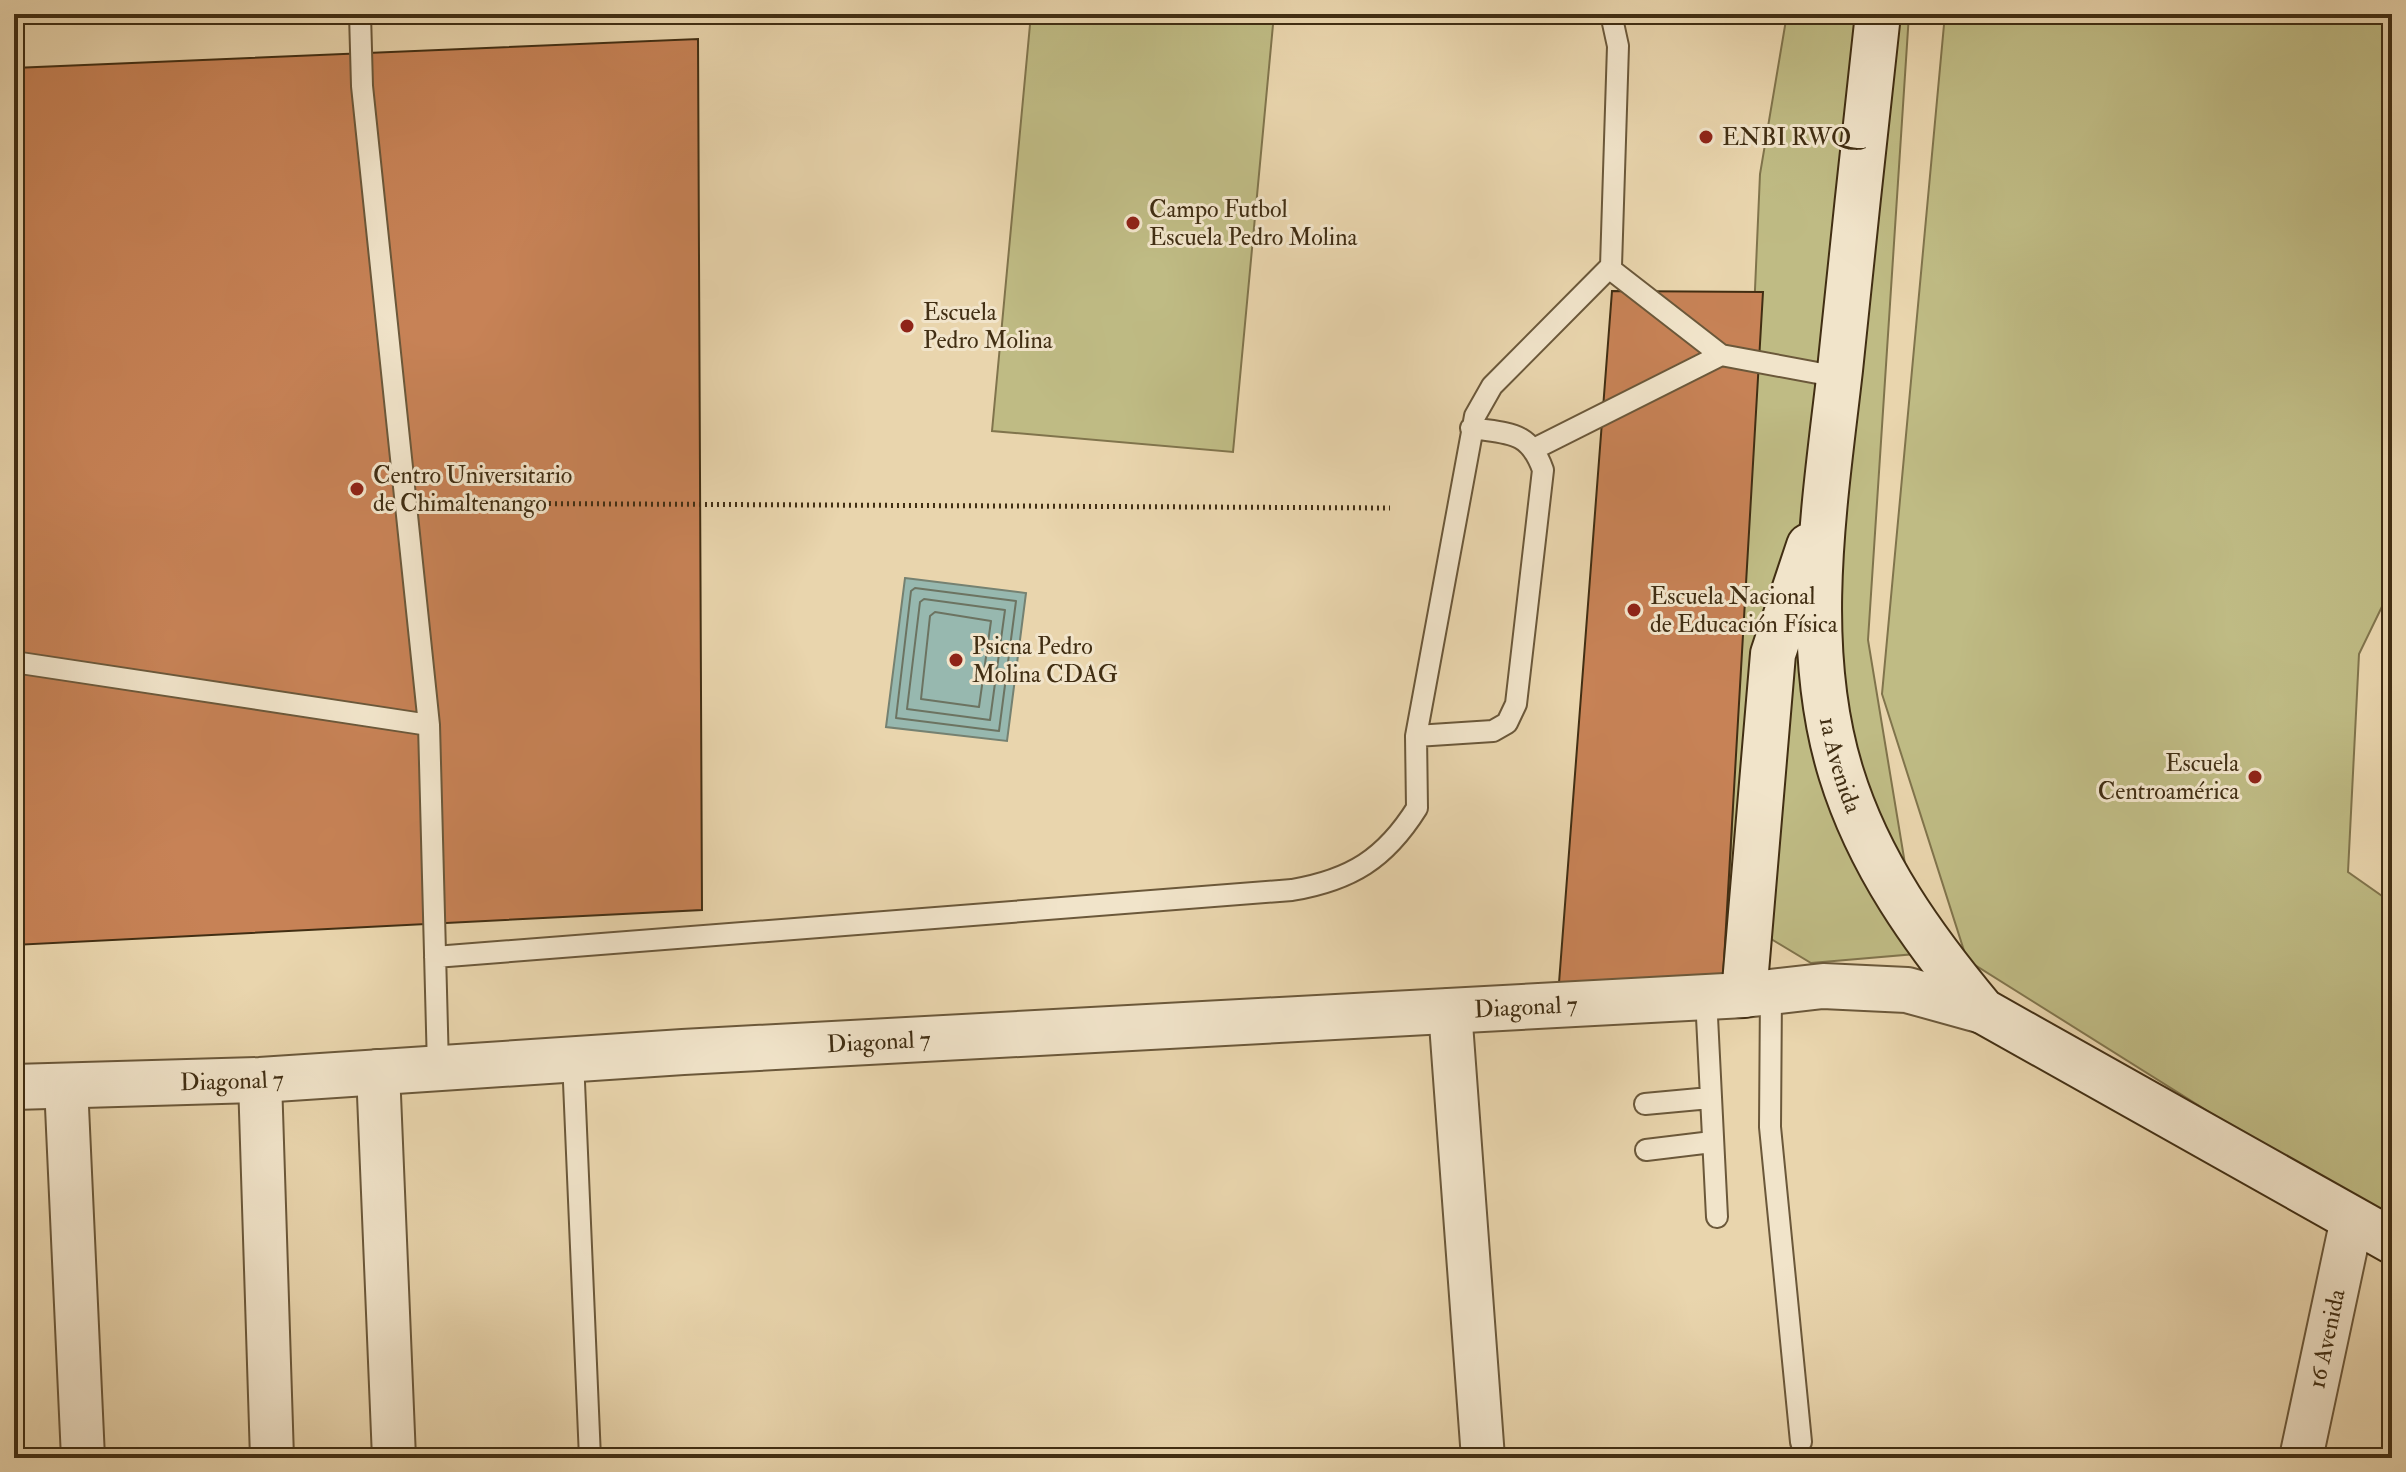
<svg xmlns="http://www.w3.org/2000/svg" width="2406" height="1472" font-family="'IM FELL Double Pica',serif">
  <rect width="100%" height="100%" fill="#e9d5ad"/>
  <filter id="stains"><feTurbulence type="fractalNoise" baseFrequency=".0025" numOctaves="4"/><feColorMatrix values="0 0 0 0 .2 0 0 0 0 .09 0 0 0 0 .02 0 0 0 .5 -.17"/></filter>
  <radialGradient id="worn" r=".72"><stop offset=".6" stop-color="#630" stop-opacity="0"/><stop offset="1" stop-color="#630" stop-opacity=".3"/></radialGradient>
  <!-- green -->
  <path fill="#bfbb84" stroke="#80744c" stroke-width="2" d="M1031,14H1274L1233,452L992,431Z
    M1787,14H1909L1868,640L1906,870L1927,953L1811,963L1728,913L1760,174Z
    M1945,14H2392V586L2359,654L2348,872L2392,903V1227L1967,960L1882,694Z"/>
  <!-- water -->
  <path fill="#97b8af" stroke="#758171" stroke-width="2" d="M905,578L1026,593L1007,741L886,727Z"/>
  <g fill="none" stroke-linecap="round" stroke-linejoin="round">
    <!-- shore -->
    <path stroke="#6c7361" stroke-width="2" d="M915,588L1016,601L999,731L896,718L911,591Z
      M924,599L1005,610L990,720L907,709L920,602Z
      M935,612L991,621L979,707L921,699L930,616Z"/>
  </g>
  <!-- building -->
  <path fill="#c78256" stroke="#412e13" stroke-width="2" d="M698,39L702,910L14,945V68Z
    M1612,291L1763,292L1723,978L1559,983Z"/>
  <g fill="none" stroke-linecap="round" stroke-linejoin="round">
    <!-- service casing -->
    <g stroke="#6b583a" stroke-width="24">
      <path id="service" d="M360,14L362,86L429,725L438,1067
        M1609,268L1721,355L1839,377
        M1536,448L1721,355
        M14,662L429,725
        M1416,736L1493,731L1507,723L1516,704L1543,470C1529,430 1508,434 1471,428
        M435,957L1292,890C1351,880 1385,859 1417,808L1416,736L1475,416L1492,386L1611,266L1618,46L1611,14
        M1771,992L1770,1127L1801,1442
        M1706,997L1717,1217
        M573,1059L590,1458
        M1645,1104L1710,1098
        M1646,1150L1712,1142"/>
    </g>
    <!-- minor casing -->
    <g stroke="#6b583a" stroke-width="46">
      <g id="minor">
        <path d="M1450,1010L1483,1458"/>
        <path d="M378,1071L394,1458"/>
        <path d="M260,1080L272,1458"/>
        <path d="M66,1085L83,1458"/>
        <path id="s1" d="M2301,1458L2352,1219"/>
      </g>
    </g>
    <!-- tertiary casing -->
    <g stroke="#6b583a" stroke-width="48">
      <g id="tertiary">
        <path id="s2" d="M14,1087L260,1080L683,1052L1744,995L1823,986L1907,990L1983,1011"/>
      </g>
    </g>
    <!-- secondary casing -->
    <g stroke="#412e13" stroke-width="48">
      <g id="secondary">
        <path id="s3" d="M1878,14C1865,133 1852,251 1840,370C1825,502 1801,643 1841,773C1869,864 1923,939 1983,1011L2392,1241"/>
        <path d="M1744,995L1773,654L1809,546"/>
      </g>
    </g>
    <!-- path -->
    <path stroke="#412e13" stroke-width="5" stroke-dasharray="2 4" stroke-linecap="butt" d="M435,503L1390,508"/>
    <!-- service -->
    <use href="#service" stroke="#f1e4ca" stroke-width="20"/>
    <!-- minor -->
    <use href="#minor" stroke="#f1e4ca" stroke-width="42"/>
    <!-- tertiary -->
    <use href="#tertiary" stroke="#f1e4ca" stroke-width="44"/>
    <!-- secondary -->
    <use href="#secondary" stroke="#f1e4ca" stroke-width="44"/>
  </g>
  <!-- markers -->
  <g fill="#8f2418" stroke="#f1e4ca" stroke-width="3">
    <circle cx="1706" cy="137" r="8"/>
    <circle cx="1133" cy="223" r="8"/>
    <circle cx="907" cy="326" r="8"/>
    <circle cx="357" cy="489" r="8"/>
    <circle cx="1634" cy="610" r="8"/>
    <circle cx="956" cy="660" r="8"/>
    <circle cx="2255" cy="777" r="8"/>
  </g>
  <g text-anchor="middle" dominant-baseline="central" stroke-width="6" stroke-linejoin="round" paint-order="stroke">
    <!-- poi labels -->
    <g font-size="24" fill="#412e13" stroke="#f1e4ca" text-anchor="start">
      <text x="1722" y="137">ENBI RWQ</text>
      <text x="1149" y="209">Campo Futbol<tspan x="1149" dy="28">Escuela Pedro Molina</tspan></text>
      <text x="923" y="312">Escuela<tspan x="923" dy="28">Pedro Molina</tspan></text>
      <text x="373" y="475">Centro Universitario<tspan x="373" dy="28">de Chimaltenango</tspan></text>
      <text x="1650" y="596">Escuela Nacional<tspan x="1650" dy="28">de Educación Física</tspan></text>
      <text x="972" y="646">Psicna Pedro<tspan x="972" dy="28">Molina CDAG</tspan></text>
      <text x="2239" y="763" text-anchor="end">Escuela<tspan x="2239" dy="28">Centroamérica</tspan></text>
    </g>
    <!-- street labels -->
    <g font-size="24" fill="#412e13" stroke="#f1e4ca">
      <text stroke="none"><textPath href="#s3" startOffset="756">1a Avenida</textPath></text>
      <text stroke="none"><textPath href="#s2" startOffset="1514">Diagonal 7</textPath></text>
      <text stroke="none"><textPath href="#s2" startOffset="866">Diagonal 7</textPath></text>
      <text stroke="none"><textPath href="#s2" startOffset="218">Diagonal 7</textPath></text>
      <text stroke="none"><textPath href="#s1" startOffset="122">16 Avenida</textPath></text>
    </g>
  </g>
  <!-- margin -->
  <rect width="2406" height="1472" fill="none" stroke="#e9d5ad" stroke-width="48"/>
  <rect x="16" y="16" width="2374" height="1440" fill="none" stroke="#412e13" stroke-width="4"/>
  <rect x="24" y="24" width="2358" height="1424" fill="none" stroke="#412e13" stroke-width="2"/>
  <rect width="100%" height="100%" filter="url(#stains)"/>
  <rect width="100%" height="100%" fill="url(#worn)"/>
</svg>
